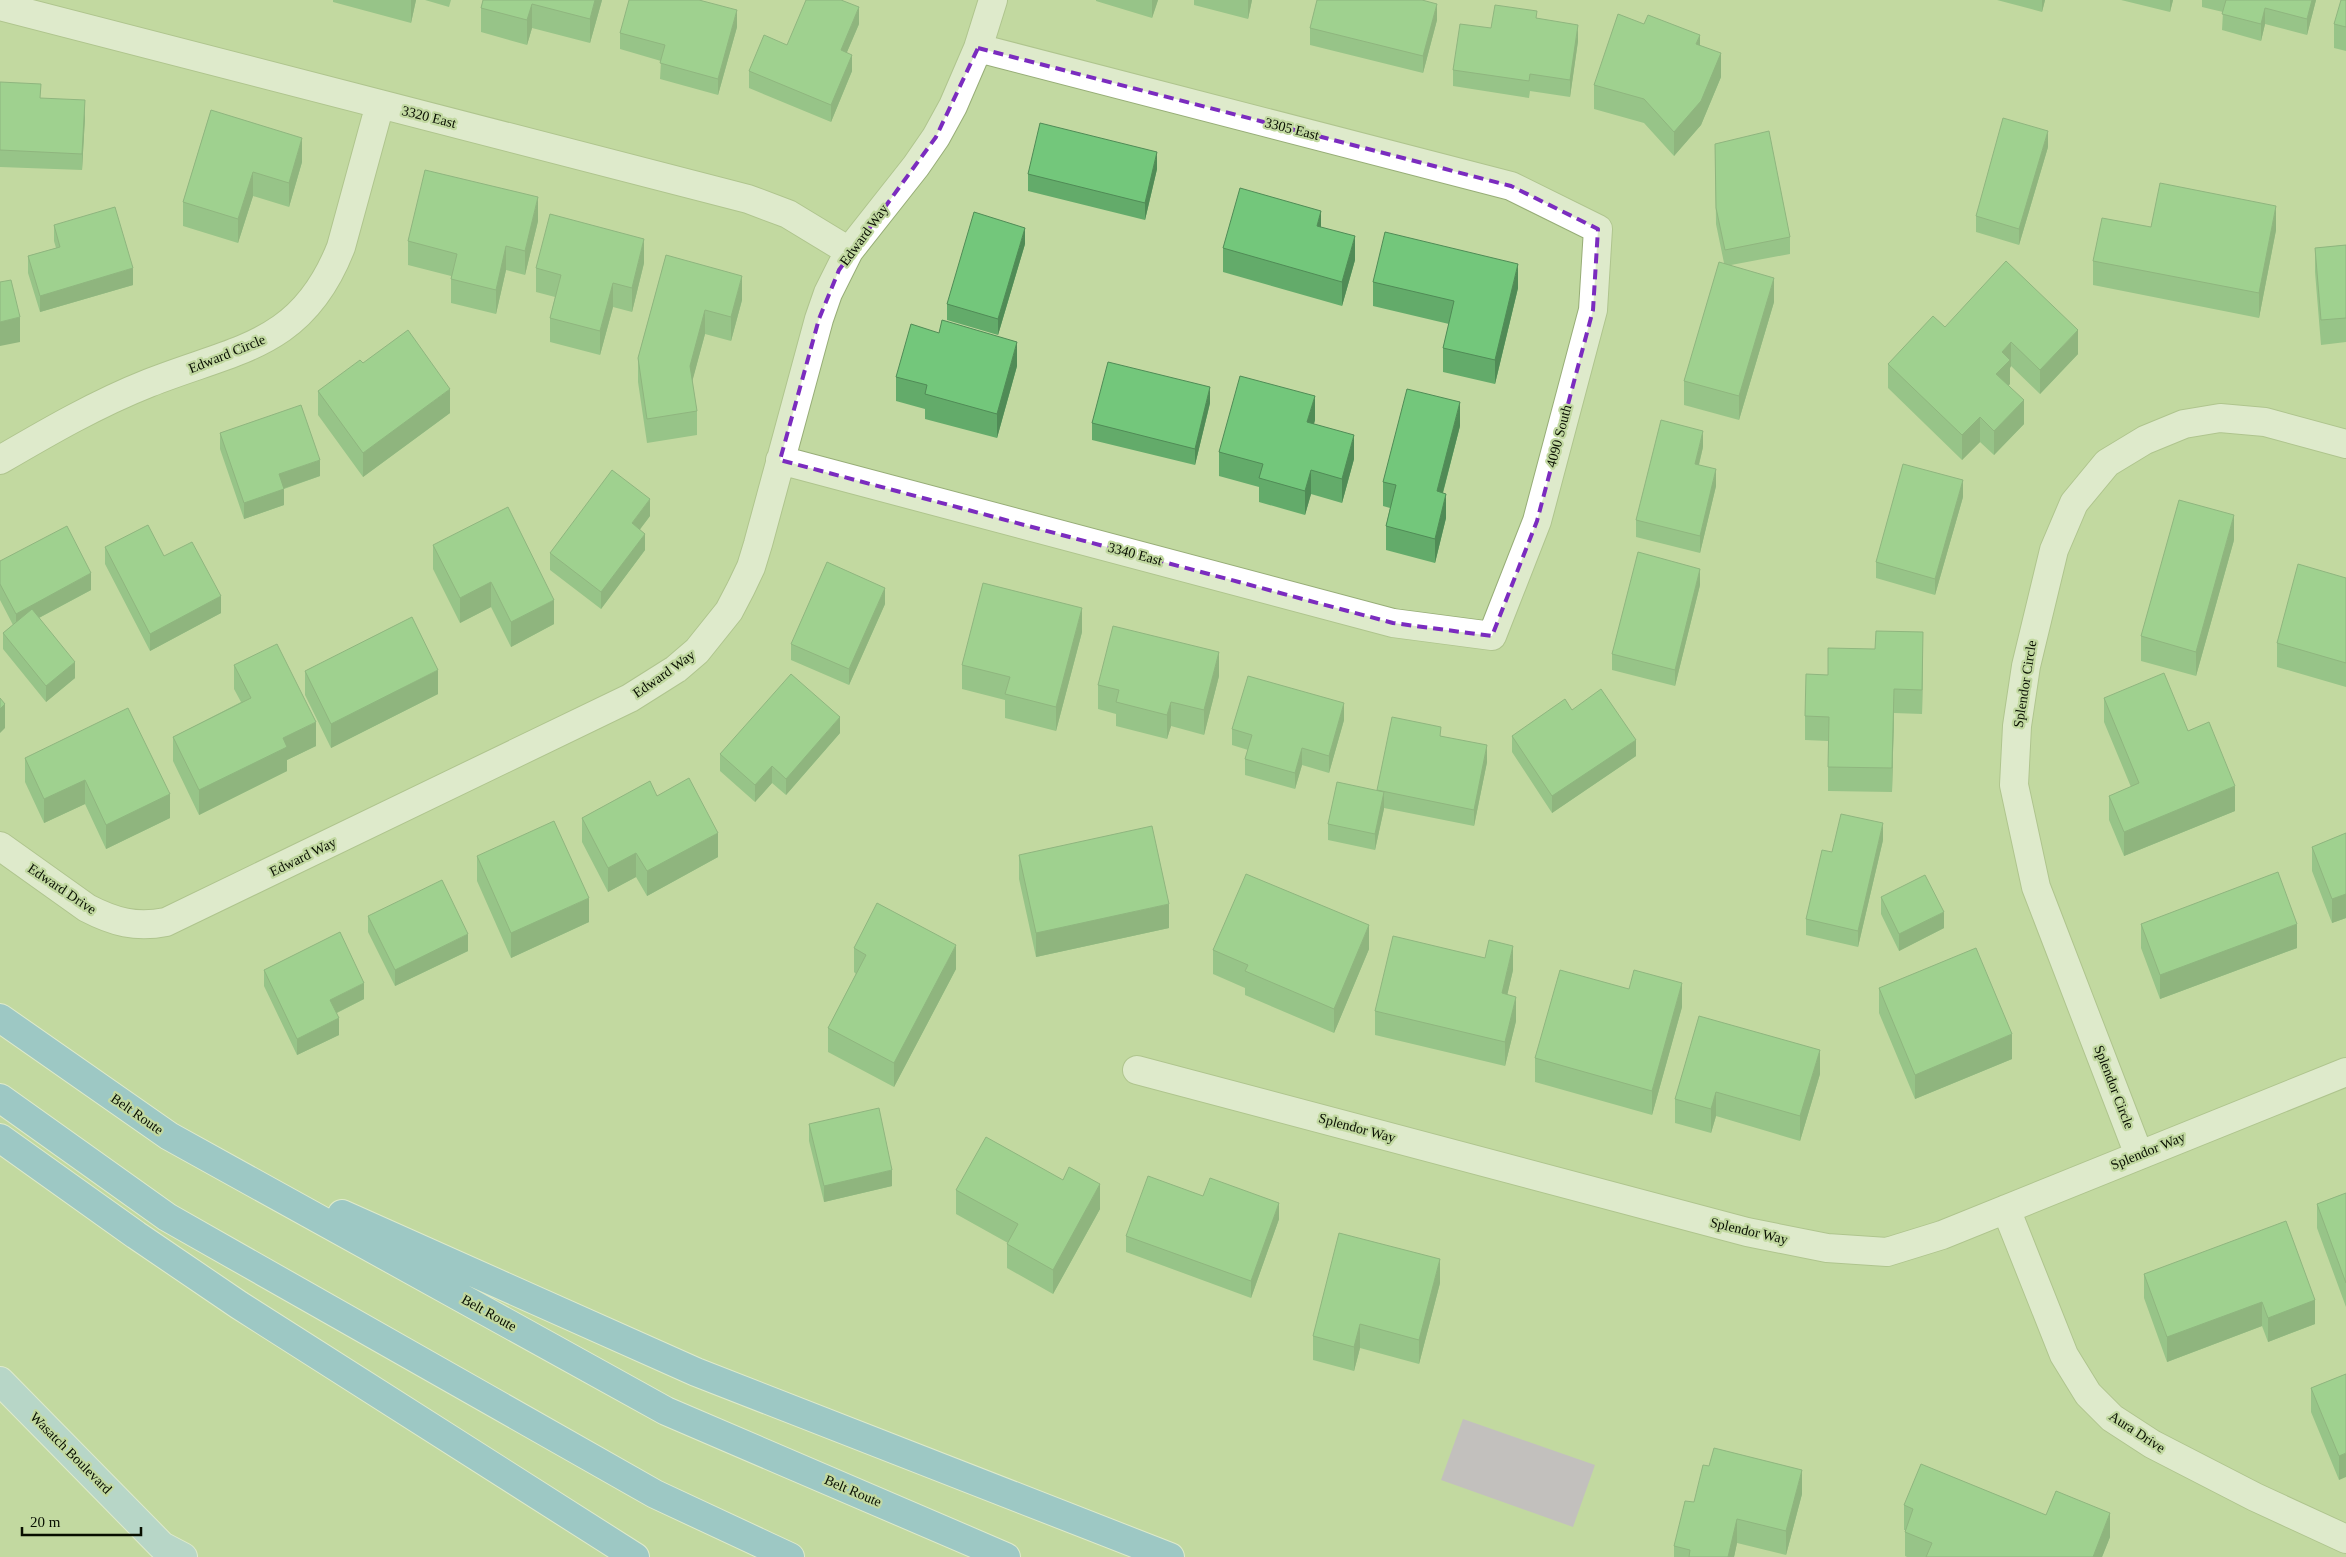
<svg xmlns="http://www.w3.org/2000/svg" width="2346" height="1557" font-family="'Times New Roman',serif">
  <rect width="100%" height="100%" fill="#c2d9a1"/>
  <!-- green -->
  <path fill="#c0a3e0" d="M1463,1419L1595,1465L1573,1527L1441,1480Z"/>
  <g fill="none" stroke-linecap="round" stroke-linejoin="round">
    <!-- minor casing -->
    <g stroke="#97ad77" stroke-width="30">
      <path id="minor" d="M0,6L748,199L788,214L849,251
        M0,460C48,432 96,404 149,383C237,348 302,347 341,247L380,104
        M780,460L1393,623L1492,636L1537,521L1593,310L1598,229L1511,186L978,48
        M0,846L87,908C114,922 136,928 166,922L630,698L676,669L697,651L729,611L741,588L751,567L758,544L819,319L828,293L849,251L916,166L936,137L953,106L978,48L993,0
        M1137,1070L1747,1232L1827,1248L1887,1252L1942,1235L2346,1072
        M2139,1155L2036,887L2014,785L2017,726L2026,666L2054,550L2074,503L2107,463L2145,440L2184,424L2220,418L2265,422L2346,444
        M2006,1209L2064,1355L2088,1394L2112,1418L2152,1444L2255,1497L2346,1539"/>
    </g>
    <!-- major casing -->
    <g stroke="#fff" stroke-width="30">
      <path id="major" d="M0,1381L162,1546L183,1557"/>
    </g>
    <!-- highway casing -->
    <g stroke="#fff" stroke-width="30">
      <path id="highway" d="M0,1018L169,1136L666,1411L1006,1557
        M0,1098L167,1217L655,1494L790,1557
        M0,1138L136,1235L239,1305L635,1557
        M342,1214L696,1372L1170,1557"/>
    </g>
    <!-- minor -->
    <use href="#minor" stroke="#fff" stroke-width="28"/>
    <!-- major -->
    <use href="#major" stroke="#a9d2f5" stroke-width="28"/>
    <!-- highway -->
    <use href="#highway" stroke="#70b4ef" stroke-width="28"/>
  </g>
  <!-- wall -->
  <path fill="#63ab6a" d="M333,0H416L411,23L333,2Z
    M425,0H451L449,7Z
    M483,0H602L590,43L532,28L527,45L481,32V8Z
    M1096,0H1158L1152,18L1096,1Z
    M1194,0H1252L1248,19L1194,5Z
    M1997,0H2045L2042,12Z
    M2121,0H2173L2170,12Z
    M2202,0H2316L2307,35L2265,24L2261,41L2222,30L2223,12L2202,7Z
    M2346,0V51L2334,48V24Z
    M1537,18L1578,41L1570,97L1530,91L1529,98L1453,86V70L1491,28Z
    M1437,20L1423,73L1310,45V28Z
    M859,24L847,52L852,71L831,122L749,88V71L787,45Z
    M737,27L718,95L660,79L661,61L620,49V33Z
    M1700,46L1721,77L1701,125L1674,156L1644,123L1594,109V85Z
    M0,82L85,117L82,170L0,167Z
    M211,110L302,162L289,207L253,196L238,243L183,226V202Z
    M1715,144L1790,237V254L1731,265L1774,302L1739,420L1684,405V381L1724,263L1716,224Z
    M2048,147L2019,245L1976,232V216Z
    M1157,169L1145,220L1028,191V174Z
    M538,221L525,275L506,270L496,314L451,303V276L408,265V241Z
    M54,225L133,285L40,312L28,273V256L56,248L54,241Z
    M2151,227L2276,230L2259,318L2093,285V261Z
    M1025,244L998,335L947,320V304Z
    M2346,245V342L2321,345L2315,272V248Z
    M1223,248L1355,260L1342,306L1223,272Z
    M666,255L742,300L731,341L705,334L692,381L697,411V435L647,443L638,382V358Z
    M644,263L632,312L613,307L600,355L550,342V318L555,297L536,292V268Z
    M1373,282L1518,288L1495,384L1443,372V348L1449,324L1373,306Z
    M1945,327L2078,354L2040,394L2011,366L2010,368V384L2008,386L2024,424L1994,455L1980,442L1962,460L1888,388V364Z
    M363,363L450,413L363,477L318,415V391Z
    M1017,366L997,438L925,419V409L896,401V377Z
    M1210,403L1195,465L1092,440V423Z
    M1315,420L1314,424L1354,459L1342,503L1311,494L1305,515L1259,502V487L1219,476V452Z
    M1460,426L1443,493L1446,518L1435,563L1386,550V526L1390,508L1383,506V482Z
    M220,433L320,476L284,489V505L244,519L220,449Z
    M1703,447L1699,465L1716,486L1700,553L1636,537V520Z
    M1963,497L1935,595L1876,578V562Z
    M650,516L640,529L645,550L601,609L550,570V553Z
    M2234,540L2196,676L2141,661V636Z
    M433,545L554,624L511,647L491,607L460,623L433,569Z
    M105,547L164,556L221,613L150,651L105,564Z
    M0,561L91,590L39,618L75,678L46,702L3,649V633L13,625L0,600Z
    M2346,578V687L2277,667V643Z
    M1700,585L1675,686L1612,670V654Z
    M885,604L849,685L791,660V644Z
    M1082,632L1056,731L1005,718V700L962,689V665Z
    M1923,656L1922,714L1894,713L1892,792L1828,791V741L1805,740V716L1828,675Z
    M234,665L316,746L287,760V771L199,815L173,761V737L241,702L234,689Z
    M305,671L438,694L331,748L305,695Z
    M1219,676L1204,735L1171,726L1167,739L1116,726V714L1098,709V685Z
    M2104,698L2188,731L2235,811L2124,856L2109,820V796L2131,787L2104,722Z
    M1572,710L1636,756L1552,813L1512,752V736Z
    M1344,720L1329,773L1302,765L1295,789L1245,775V759L1248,750L1232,745V729Z
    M840,733L786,795L772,783L755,802L720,771V754Z
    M1441,736L1487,762L1474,826L1384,808L1375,850L1328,840V824L1377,791V790Z
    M25,758L170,794V818L106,849L85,804L44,823L25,782Z
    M657,796L718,857L647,896L636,877L608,892L582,842V818Z
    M2346,833V918L2332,923L2312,871V847Z
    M1883,840L1858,947L1806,935V919Z
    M1019,855L1169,928L1036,957L1019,879Z
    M477,856L589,922L511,958L477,881Z
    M1881,897L1944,928L1899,951L1881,914Z
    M368,916L468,951L395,986L368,932Z
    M2141,924L2297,948L2160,999L2141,948Z
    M854,948L956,969L894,1087L828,1052V1028L856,974L854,972Z
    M1369,949L1334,1033L1245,995V988L1213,974V950Z
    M264,970L364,999L337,1013L339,1035L297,1055L264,986Z
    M1513,970L1507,995L1516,1021L1505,1066L1375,1035V1011Z
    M1879,988L2012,1059L1915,1099L1879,1013Z
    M1682,1007L1652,1115L1535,1082V1058Z
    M1820,1074L1800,1141L1716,1116L1711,1133L1675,1123V1099Z
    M809,1124L892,1186L824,1202L809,1141Z
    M956,1190L1100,1209L1053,1294L1007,1268V1244L1008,1243L956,1214Z
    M2346,1193V1307L2317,1228V1204Z
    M1203,1196L1279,1219L1251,1298L1126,1252V1236Z
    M2144,1274L2315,1300V1324L2268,1342L2262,1326L2167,1362L2144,1298Z
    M1440,1283L1419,1364L1360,1348L1354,1371L1313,1360V1336Z
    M2346,1374L2339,1480L2311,1412V1388Z
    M1802,1494L1786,1555L1737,1543L1734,1557H1674V1546L1694,1502Z
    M1904,1505L2046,1515L2110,1537L2102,1557H1907L1905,1556V1530H1904Z"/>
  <!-- shaded-wall -->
  <path fill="#508b56" d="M411,0H416L411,23Z
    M595,0H602L590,43V19Z
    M1152,0H1158L1152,18Z
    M1248,0H1252L1248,19Z
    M2042,0H2045L2042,12Z
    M2170,0H2173L2170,12Z
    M2312,0H2316L2307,35V19Z
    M532,4V28L527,45V20Z
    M1437,4V20L1423,73V56Z
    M859,7V24L841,66V50Z
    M2265,8V24L2261,41V24Z
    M737,10V27L718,95V79Z
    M1578,25V41L1570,97V80Z
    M1700,35V59L1696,44Z
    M1721,53V77L1701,125L1674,156V132Z
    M852,55V71L831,122V105Z
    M85,100V117L82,170V154Z
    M2048,131V147L2019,245V229Z
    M302,138V162L289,207V183Z
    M1157,152V169L1145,220V203Z
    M253,172V196L238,243V219Z
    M538,197V221L525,275V251Z
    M2276,206V230L2259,318V293Z
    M1321,211V235L1317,226Z
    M1025,228V244L998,335V319Z
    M1355,236V260L1342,306V282Z
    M644,239V263L632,312V288Z
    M506,246V270L496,314V290Z
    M1518,264V288L1495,384V360Z
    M133,268V285L40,312V296Z
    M742,276V300L731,341V317Z
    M1774,278V302L1739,420V396Z
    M613,283V307L600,355V331Z
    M705,310V334L690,390V366Z
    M20,317V342L0,346V322Z
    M2078,330V354L2040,394V370Z
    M1017,342V366L997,438V414Z
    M2011,342V366L2010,368V384L1996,398V374L2002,352Z
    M1210,387V403L1195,465V449Z
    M450,389V413L363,477V453Z
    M1315,396V420L1307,446V422Z
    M2024,400V424L1994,455V431Z
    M1460,402V426L1437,515V491Z
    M1980,417V442L1962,460V435Z
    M1703,431V447L1695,480V464Z
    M1354,435V459L1342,503V479Z
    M320,460V476L279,490V474Z
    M1716,469V486L1700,553V536Z
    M1311,470V494L1305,515V491Z
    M1963,480V497L1935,595V579Z
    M284,489V505L244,519V503Z
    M1446,494V518L1435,563V539Z
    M650,499V516L632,540V523Z
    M2234,515V540L2196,676V652Z
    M645,534V550L601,609V592Z
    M1700,569V585L1675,686V670Z
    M91,573V590L16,630V614Z
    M491,582V607L460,623V598Z
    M885,588V604L849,685V669Z
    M221,596V613L150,651V634Z
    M554,600V624L511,647V622Z
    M1082,608V632L1056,731V707Z
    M1923,632V656L1922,714V690Z
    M1219,652V676L1204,735V710Z
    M75,662V678L46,702V686Z
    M438,670V694L331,748V724Z
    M1894,689V713L1892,792V768Z
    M1171,702V726L1167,739V715Z
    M1344,703V720L1329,773V756Z
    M5,704V728L0,733V709Z
    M840,717V733L786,795V779Z
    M316,722V746L287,760V771L199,815V790L283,738Z
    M1636,740V756L1552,813V796Z
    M1487,745V762L1474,826V810Z
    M1302,748V765L1295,789V773Z
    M772,766V783L755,802V785Z
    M85,780V804L44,823V799Z
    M2235,786V811L2124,856V832Z
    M1384,792V809L1375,850V834Z
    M170,794V818L106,849V825Z
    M1883,823V840L1858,947V931Z
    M718,833V857L647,896V871Z
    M636,853V877L608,892V868Z
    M2346,894V918L2332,923V899Z
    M589,898V922L511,958V933Z
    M1169,904V928L1036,957V933Z
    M1944,912V928L1899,951V934Z
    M2297,924V948L2160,999V975Z
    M1369,925V949L1334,1033V1009Z
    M468,934V951L395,986V970Z
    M956,945V969L894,1087V1063Z
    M1513,946V970L1502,1018V993Z
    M364,983V999L330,1016V1000Z
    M1682,983V1007L1652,1115V1091Z
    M1516,997V1021L1505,1066V1042Z
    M339,1018V1035L297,1055V1039Z
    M2012,1034V1059L1915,1099V1075Z
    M1820,1050V1074L1800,1141V1116Z
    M1716,1092V1116L1711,1133V1109Z
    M892,1170V1186L824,1202V1186Z
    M1100,1184V1209L1053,1294V1270Z
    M1279,1203V1219L1251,1298V1281Z
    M1440,1259V1283L1419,1364V1340Z
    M2315,1300V1324L2268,1342V1318Z
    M2262,1302V1326L2167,1362V1337Z
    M1360,1324V1348L1354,1371V1347Z
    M2346,1453V1477L2339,1480V1456Z
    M1802,1470V1494L1786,1555V1531Z
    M2110,1513V1537L2102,1557H2093Z
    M1737,1519V1543L1734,1557H1728Z"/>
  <!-- building -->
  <path fill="#73c77b" stroke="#508b56" d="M483,0H595L590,19L532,4L527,20L481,8Z
    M629,0H699L737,10L718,79L660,63L665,45L620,33Z
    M806,0H841L859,7L841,50L852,55L831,105L749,71L764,35L787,45Z
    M1317,0H1422L1437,4L1423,56L1310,28Z
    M2226,0H2312L2307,19L2265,8L2261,24L2222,14Z
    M2341,0H2346V27L2334,24Z
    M1495,5L1537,11L1536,18L1578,25L1570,80L1530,74L1529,81L1453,70L1460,24L1491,28Z
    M1618,14L1644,24L1648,15L1700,35L1696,44L1721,53L1701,101L1674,132L1644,99L1594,85Z
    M0,82L41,84L40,98L85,100L82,154L0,150Z
    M211,110L302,138L289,183L253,172L238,219L183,202Z
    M2003,118L2048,131L2019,229L1976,216Z
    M1040,123L1157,152L1145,203L1028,174Z
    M1769,131L1790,237L1725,250L1716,208L1715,144Z
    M425,170L538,197L525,251L506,246L496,290L451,279L457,254L408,241Z
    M2160,183L2276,206L2259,293L2093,261L2102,218L2151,227Z
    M1240,188L1321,211L1317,226L1355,236L1342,282L1223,248Z
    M115,207L133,268L40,296L28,256L60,247L54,225Z
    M974,212L1025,228L998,319L947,304Z
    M550,214L644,239L632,288L613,283L600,331L550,318L561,275L536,268Z
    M1385,232L1518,264L1495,360L1443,348L1454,301L1373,282Z
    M2346,245V318L2321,320L2315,248Z
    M666,255L742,276L731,317L705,310L690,366L697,411L647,419L638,358Z
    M2006,261L2078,330L2040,370L2011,342L2002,352L2010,360L1996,374L2024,400L1994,431L1980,417L1962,435L1888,364L1933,316L1945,327Z
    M1719,262L1774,278L1739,396L1684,381Z
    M11,280L20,317L0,322V282Z
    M942,320L1017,342L997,414L925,394L927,385L896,377L911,324L939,333Z
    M408,330L450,389L363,453L318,391L360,360L363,363Z
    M1108,362L1210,387L1195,449L1092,423Z
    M1240,376L1315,396L1307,422L1354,435L1342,479L1311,470L1305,491L1259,478L1263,464L1219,452Z
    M1407,389L1460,402L1437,491L1446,494L1435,539L1386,526L1396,485L1383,482Z
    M301,405L320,460L279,474L284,489L244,503L220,433Z
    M1661,420L1703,431L1695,464L1716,469L1700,536L1636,520Z
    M1903,464L1963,480L1935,579L1876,562Z
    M612,470L650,499L632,523L645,534L601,592L550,553Z
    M2179,500L2234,515L2196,652L2141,636Z
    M508,507L554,600L511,622L491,582L460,598L433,545Z
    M148,525L164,556L192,542L221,596L150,634L105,547Z
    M67,526L91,573L16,614L0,584V561Z
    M1638,552L1700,569L1675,670L1612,654Z
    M827,562L885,588L849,669L791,644Z
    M2298,564L2346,578V663L2277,643Z
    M983,583L1082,608L1056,707L1005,694L1010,677L962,665Z
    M32,609L75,662L46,686L3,633Z
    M412,617L438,670L331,724L305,671Z
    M1113,626L1219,652L1204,710L1171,702L1167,715L1116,702L1119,690L1098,685Z
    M1876,631L1923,632L1922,690L1894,689L1892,768L1828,767L1829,717L1805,716L1806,674L1828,675V648L1875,649Z
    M277,644L316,722L283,738L287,747L199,790L173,737L251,698L234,665Z
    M2164,673L2188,731L2209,722L2235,786L2124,832L2109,796L2139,783L2104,698Z
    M791,674L840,717L786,779L772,766L755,785L720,754Z
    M1248,676L1344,703L1329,756L1302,748L1295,773L1245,759L1252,735L1232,729Z
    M1601,689L1636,740L1552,796L1512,736L1565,699L1572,710Z
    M0,698L5,704L0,709Z
    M128,708L170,794L106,825L85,780L44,799L25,758Z
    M1392,717L1441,727L1440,736L1487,745L1474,810L1377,790Z
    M689,778L718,833L647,871L636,853L608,868L582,818L650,781L657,796Z
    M1337,782L1384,792L1375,834L1328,824Z
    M1841,814L1883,823L1858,931L1806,919L1822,850L1832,852Z
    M554,821L589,898L511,933L477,856Z
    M1152,826L1169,904L1036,933L1019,855Z
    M2346,833V894L2332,899L2312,847Z
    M2278,872L2297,924L2160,975L2141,924Z
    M1246,874L1369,925L1334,1009L1245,971L1248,965L1213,950Z
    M1925,875L1944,912L1899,934L1881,897Z
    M442,880L468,934L395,970L368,916Z
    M877,903L956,945L894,1063L828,1028L866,955L854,948Z
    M340,932L364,983L330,1000L339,1018L297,1039L264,970Z
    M1393,936L1485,958L1489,940L1513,946L1502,993L1516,997L1505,1042L1375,1011Z
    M1976,948L2012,1034L1915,1075L1879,988Z
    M1560,970L1629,989L1634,970L1682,983L1652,1091L1535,1058Z
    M1699,1016L1820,1050L1800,1116L1716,1092L1711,1109L1675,1099Z
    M879,1108L892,1170L824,1186L809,1124Z
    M986,1137L1063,1180L1069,1167L1100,1184L1053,1270L1007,1244L1018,1224L956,1190Z
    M1148,1176L1203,1196L1210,1178L1279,1203L1251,1281L1126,1236Z
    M2346,1193V1283L2317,1204Z
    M2286,1221L2315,1300L2268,1318L2262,1302L2167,1337L2144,1274Z
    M1339,1233L1440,1259L1419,1340L1360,1324L1354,1347L1313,1336Z
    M2346,1374V1453L2339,1456L2311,1388Z
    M1714,1448L1802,1470L1786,1531L1737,1519L1728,1557H1689L1690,1550L1674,1546L1685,1501L1694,1502L1703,1465L1709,1466Z
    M1921,1464L2046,1515L2056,1491L2110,1513L2093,1557H1926L1932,1543L1905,1532L1913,1509L1904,1505Z"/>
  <!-- marked area -->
  <path d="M0 0H2346V1557H0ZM978,48L1511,186L1598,229L1593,310L1537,521L1492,636L1393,623L780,460L819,319L839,270L936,137Z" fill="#c2d9a1" fill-opacity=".55" fill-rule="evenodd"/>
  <path fill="none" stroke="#7b2cbf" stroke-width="4" stroke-dasharray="10 6" stroke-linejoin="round" d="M978,48L1511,186L1598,229L1593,310L1537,521L1492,636L1393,623L780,460L819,319L839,270L936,137Z"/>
  <g text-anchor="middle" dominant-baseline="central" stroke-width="4.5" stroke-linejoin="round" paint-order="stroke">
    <!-- street labels -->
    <g font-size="14" fill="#080e00" stroke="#c2d9a1">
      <text transform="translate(429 117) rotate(14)">3320 East</text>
      <text transform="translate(1292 129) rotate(14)">3305 East</text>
      <text transform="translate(864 235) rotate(-54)">Edward Way</text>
      <text transform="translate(227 354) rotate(-22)">Edward Circle</text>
      <text transform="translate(1559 436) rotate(-75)">4090 South</text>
      <text transform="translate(1135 554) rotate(15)">3340 East</text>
      <text transform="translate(664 674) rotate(-35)">Edward Way</text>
      <text transform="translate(2025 684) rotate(-81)">Splendor Circle</text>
      <text transform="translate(303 857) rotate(-26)">Edward Way</text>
      <text transform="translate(62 889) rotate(34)">Edward Drive</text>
      <text transform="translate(2114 1087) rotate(69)">Splendor Circle</text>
      <text transform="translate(137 1114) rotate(35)">Belt Route</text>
      <text transform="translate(1357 1128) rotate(15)">Splendor Way</text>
      <text transform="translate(2148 1151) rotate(-22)">Splendor Way</text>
      <text transform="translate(1749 1231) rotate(13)">Splendor Way</text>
      <text transform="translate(489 1313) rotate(29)">Belt Route</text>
      <text transform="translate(2137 1432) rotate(33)">Aura Drive</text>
      <text transform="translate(71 1453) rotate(45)">Wasatch Boulevard</text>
      <text transform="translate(853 1491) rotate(23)">Belt Route</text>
    </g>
  </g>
  <!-- scale -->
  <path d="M22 1527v8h119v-8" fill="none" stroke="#080e00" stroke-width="2.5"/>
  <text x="30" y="1527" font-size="15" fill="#080e00" stroke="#c2d9a1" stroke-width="4" paint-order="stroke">20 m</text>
</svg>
